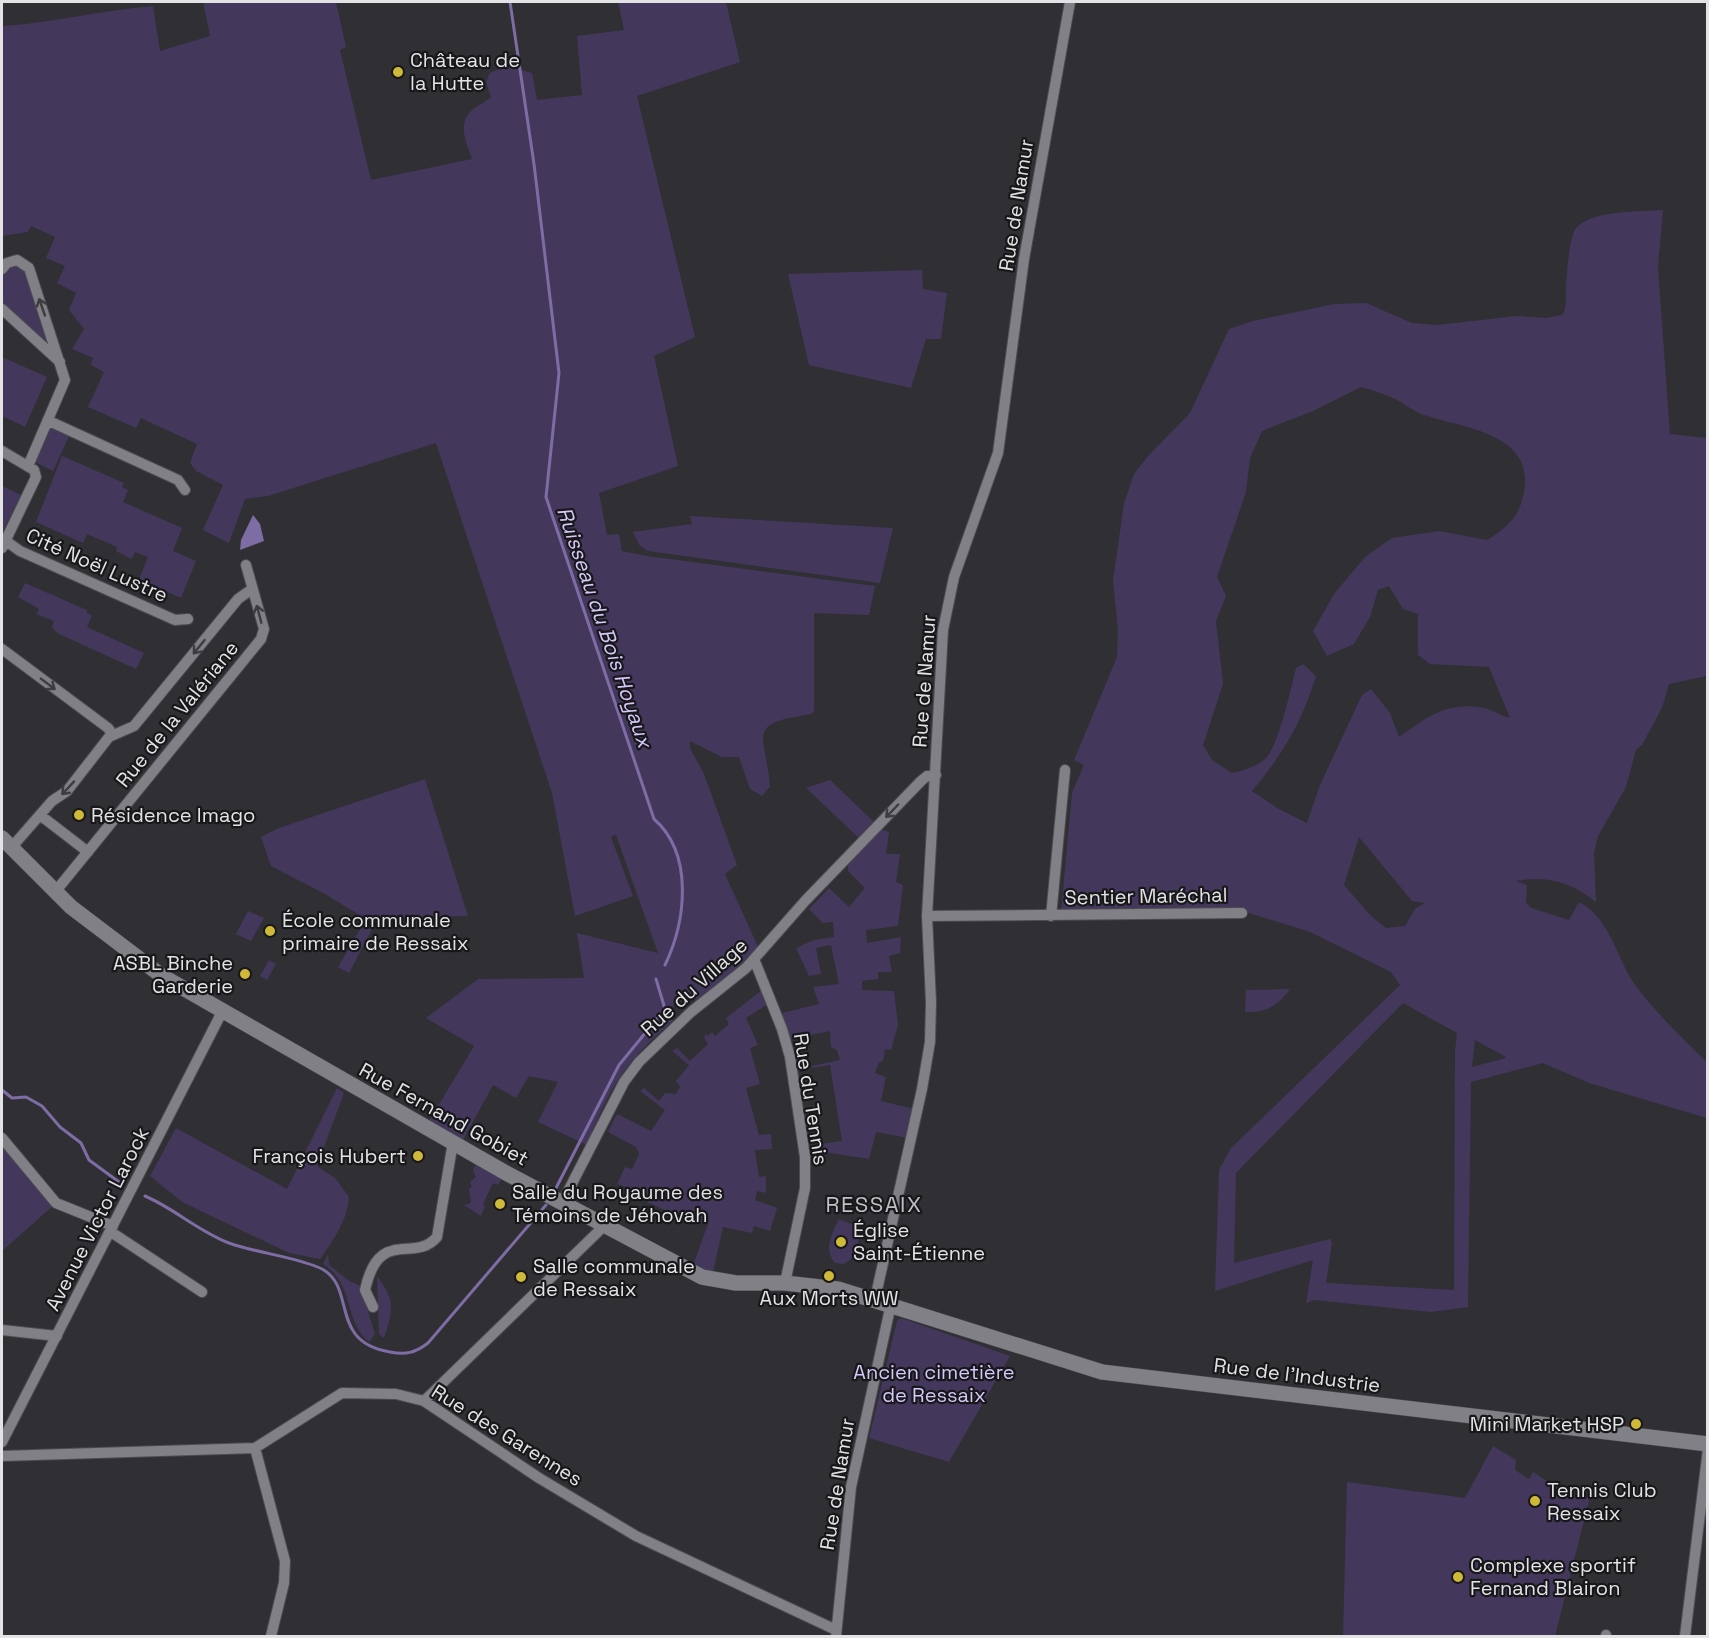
<svg xmlns="http://www.w3.org/2000/svg" width="1709" height="1638" font-family="'Space Grotesk',sans-serif">
  <rect width="100%" height="100%" fill="#302f34"/>
  <!-- green -->
  <path fill="#43385c" fill-rule="evenodd" d="M203,2H336L346,47L340,50L371,180L472,159C466,142 457,124 472,110C478,105 485,103 491,97L486,82L490,73L507,66L532,73L537,100L582,95L577,36L624,30L618,2H726L740,62L637,96L695,337L654,356L678,466L599,493L607,535L619,534L622,551L647,556L875,586L869,615L814,613V711L812,714C743,724 766,733 770,787L762,796L750,789L739,757H722L690,741V748L704,774L737,865L725,874L759,949L754,957L696,1002L690,993L665,1012L673,1021C626,1060 609,1088 587,1145L538,1122L558,1082L529,1076L516,1098L493,1085L463,1140L429,1121L474,1046L426,1018L478,979L584,978L577,933L658,953L616,835L611,837L633,896L575,916L552,793L436,443L268,496L245,499L229,543L203,530L223,485L196,471L190,463L197,444L141,418L136,428L88,407L104,372L91,365L93,358L72,349L84,329L69,310L76,293L57,283L65,266L46,258L55,237L31,226L28,232L2,236V26C52,23 102,10 153,6L160,51L210,36Z
    M1663,210L1658,267L1670,434L1707,438V676L1669,684L1662,708L1642,745L1636,750L1626,787L1598,836L1594,853L1596,902C1571,882 1547,875 1516,881L1527,885L1526,902L1531,908L1569,920L1579,902C1608,917 1615,951 1630,977C1643,1000 1687,1043 1707,1062V1118L1589,1083L1543,1063L1471,1082L1468,1307L1431,1312L1314,1300L1306,1303L1313,1260L1215,1291L1219,1170L1231,1148L1400,985L1391,972L1310,932L1239,910L1061,912L1072,793L1084,765L1074,760L1117,657L1118,630L1113,581L1124,503L1134,474L1148,456L1190,413L1229,329L1253,321L1334,304L1366,303L1412,323L1437,325L1517,316L1546,318L1562,315C1568,306 1565,295 1566,284C1568,268 1568,249 1573,234C1582,209 1640,212 1663,210ZM1361,387C1371,390 1382,393 1391,397C1403,402 1412,411 1424,415C1463,428 1535,433 1524,492C1520,516 1507,528 1487,540L1439,531L1392,538L1365,557L1334,594L1313,631L1327,656L1354,644L1370,617L1378,590L1389,586L1403,609L1418,614V655L1430,664L1489,667L1510,718C1502,716 1493,710 1484,708C1448,701 1427,717 1399,737L1390,713L1371,689L1362,695L1320,785L1307,823L1277,808L1252,791C1283,754 1302,722 1316,676L1303,664L1296,668C1291,688 1279,744 1266,758C1258,766 1243,771 1232,773L1212,760L1203,745L1223,684L1216,621L1226,596L1217,577L1246,492L1250,458L1262,431L1313,411ZM1359,837L1412,901L1425,903L1415,909L1405,926L1386,928L1371,916L1344,885ZM1403,1003L1457,1033L1455,1051L1454,1290L1326,1283L1332,1243L1330,1239L1234,1263L1236,1173ZM1475,1040L1506,1057V1058L1472,1067Z
    M14,265L25,268L54,349L2,305V276L9,266Z
    M922,270L923,289L947,293L941,339H926L911,388L809,365L788,274Z
    M2,357L47,377L25,427L2,416Z
    M51,426L70,434L53,471L35,462Z
    M62,456L124,483L122,487L128,490L123,502L182,528L173,551L196,561L181,598L139,579L148,557L135,552L132,559L116,551L117,547L87,534L83,543L36,522Z
    M2,486L21,495L2,533Z
    M690,516L893,528L880,583L648,551L640,546L633,532L692,524Z
    M25,583L87,610V613L92,615L87,627L144,653L136,669L59,634L52,628L54,621L36,614L39,609L18,597Z
    M425,779L468,916L378,918L349,973L338,967L366,919L325,894L271,866L261,837L279,828Z
    M830,780L874,822L859,838L806,788Z
    M880,829L889,832L886,854H900L896,882L903,885L898,926L866,930L867,943L901,937L900,953L889,956L892,972H878V979L862,981V990L894,991L898,1025L891,1050L885,1049L883,1061L879,1062L875,1073L886,1077L881,1101L914,1109L908,1138L876,1132L869,1159L818,1151L820,1144L842,1141L830,1065L812,1068V1066L840,1060L837,1050L831,1047L830,1031L791,1039L782,1013L819,1004L813,987L839,984L831,945L816,948L821,974L809,976L796,948L814,940L834,937L833,922L823,923L809,909L829,888L849,907L865,888L848,871V865Z
    M248,911L264,918L251,941L236,934Z
    M269,960L276,964L267,980L260,976Z
    M1290,989C1278,1006 1265,1013 1245,1012L1246,990Z
    M762,990L768,1004L746,1018L758,1045L750,1048L760,1084L746,1088L759,1135L771,1134L772,1149L755,1150L759,1177L766,1176V1193L757,1191L755,1200L777,1208L770,1231L754,1226L752,1233L723,1227L713,1272L693,1265L708,1224L676,1215L647,1202L650,1195L617,1184L625,1167L632,1169L639,1154L636,1147L608,1132L617,1114L651,1131L665,1110L640,1091L644,1088L659,1101L665,1093L676,1094L680,1087L676,1081L689,1065L672,1051L677,1048L690,1061L708,1044L704,1037L706,1034L708,1036L712,1032L715,1036L729,1024L726,1018Z
    M337,1088L344,1093L317,1166L336,1179L349,1197C348,1219 333,1241 320,1259L289,1253L182,1202L150,1176L176,1128L287,1189Z
    M2,1144L54,1205L2,1251Z
    M475,1165L502,1178L498,1185L493,1183L483,1204L485,1206L481,1216L464,1205L471,1203L469,1189L472,1187L470,1182L476,1177L473,1170Z
    M839,1219L863,1229L851,1259L844,1264L835,1263C823,1249 832,1234 839,1219Z
    M328,1254L329,1265L348,1280L360,1286L375,1334L369,1342C343,1320 355,1284 323,1264Z
    M377,1276C396,1301 393,1311 384,1338L379,1334Z
    M901,1318L1010,1356L949,1462L869,1438L897,1321Z
    M1493,1446L1516,1460L1515,1470L1529,1479L1533,1472L1574,1498L1590,1497L1555,1636H1343L1347,1482L1465,1498Z"/>
  <!-- water -->
  <path fill="#7e6ca5" d="M253,515L260,524L264,541L240,550L241,540Z"/>
  <g fill="none" stroke-linecap="round" stroke-linejoin="round">
    <!-- stream -->
    <path stroke="#7e6ca5" stroke-width="3" d="M510,2L534,164L559,373L546,497L654,819C694,854 686,921 665,965
      M2,1090L12,1098L26,1097L42,1106L60,1127L81,1143L89,1160L119,1182
      M555,1190L619,1065L665,1009L656,979
      M145,1196C175,1209 198,1231 229,1243C256,1253 298,1257 322,1269C357,1288 328,1342 390,1352C406,1355 415,1353 428,1343L546,1205"/>
    <!-- street casing -->
    <g stroke="#4d4c50" stroke-width="12">
      <path id="street" d="M2,269L7,263L17,260L29,268L65,380L28,466
        M2,309L60,362
        M49,421L178,480L185,490
        M2,451L34,470L36,477L2,548
        M6,541L20,551L175,620L188,619
        M2,649L108,728L113,735
        M40,815L88,852
        M11,848L52,801L67,791L109,737L134,726L238,599L252,589
        M55,892L261,639L264,629L246,565
        M927,916L1242,913
        M1051,916L1065,770
        M754,959L782,1029L790,1057L805,1157V1188L785,1283
        M2,1138L56,1203L113,1226
        M562,1203L624,1082L639,1062L691,1012L746,968L805,901L921,781L927,776L936,775
        M111,1232L202,1292
        M875,1299L922,1089L930,1042L931,1002L927,916L943,630L954,577L998,453L1024,259L1070,2
        M373,1307L365,1290C379,1226 414,1264 437,1237L453,1142
        M2,1330L57,1336
        M424,1401L604,1226
        M2,1442L222,1012
        M255,1448L285,1561L284,1583L271,1636
        M2,1456L255,1448L342,1393L396,1394L424,1401L539,1478L636,1536L836,1630
        M1606,1635V1636
        M836,1636L851,1487L891,1304
        M1685,1636L1708,1449"/>
    </g>
    <!-- secondary casing -->
    <g stroke="#4d4c50" stroke-width="16">
      <path id="secondary" d="M2,838L71,907L162,976L506,1173L702,1277L736,1283H785L838,1289L1102,1372L1708,1444"/>
    </g>
    <!-- street -->
    <use href="#street" stroke="#818086" stroke-width="10"/>
    <!-- secondary -->
    <use href="#secondary" stroke="#818086" stroke-width="15"/>
  </g>
  <!-- one-way arrows -->
  <defs><path id="oneway-shaft" d="M-6 0H5M1.5-3L5.5 0L1.5 3" fill="none" stroke-width="1.6" stroke-linecap="round" stroke-linejoin="round" transform="scale(1.5)"/></defs>
  <g stroke="#3d3c40">
    <use href="#oneway-shaft" transform="translate(42 307) rotate(-109)"/>
    <use href="#oneway-shaft" transform="translate(259 614) rotate(-105)"/>
    <use href="#oneway-shaft" transform="translate(199 647) rotate(129)"/>
    <use href="#oneway-shaft" transform="translate(48 684) rotate(37)"/>
    <use href="#oneway-shaft" transform="translate(68 788) rotate(133)"/>
    <use href="#oneway-shaft" transform="translate(892 811) rotate(134)"/>
  </g>
  <!-- markers -->
  <g fill="#ceb938" stroke="#18171a" stroke-width="2">
    <circle cx="398" cy="72" r="6"/>
    <circle cx="79" cy="815" r="6"/>
    <circle cx="270" cy="931" r="6"/>
    <circle cx="245" cy="974" r="6"/>
    <circle cx="418" cy="1156" r="6"/>
    <circle cx="500" cy="1204" r="6"/>
    <circle cx="841" cy="1242" r="6"/>
    <circle cx="829" cy="1276" r="6"/>
    <circle cx="521" cy="1277" r="6"/>
    <circle cx="1636" cy="1424" r="6"/>
    <circle cx="1535" cy="1501" r="6"/>
    <circle cx="1458" cy="1577" r="6"/>
  </g>
  <g text-anchor="middle" dominant-baseline="central" stroke-width="4.5" stroke-linejoin="round" paint-order="stroke">
    <!-- poi labels -->
    <g font-size="20" fill="#e3e3e6" stroke="#18171a" text-anchor="start">
      <text x="410" y="60">Château de<tspan x="410" dy="23">la Hutte</tspan></text>
      <text x="91" y="815">Résidence Imago</text>
      <text x="282" y="920">École communale<tspan x="282" dy="23">primaire de Ressaix</tspan></text>
      <text x="233" y="963" text-anchor="end">ASBL Binche<tspan x="233" dy="23">Garderie</tspan></text>
      <text x="406" y="1156" text-anchor="end">François Hubert</text>
      <text x="512" y="1192">Salle du Royaume des<tspan x="512" dy="23">Témoins de Jéhovah</tspan></text>
      <text x="853" y="1230">Église<tspan x="853" dy="23">Saint-Étienne</tspan></text>
      <text x="533" y="1266">Salle communale<tspan x="533" dy="23">de Ressaix</tspan></text>
      <text x="829" y="1298" text-anchor="middle">Aux Morts WW</text>
      <text x="1624" y="1424" text-anchor="end">Mini Market HSP</text>
      <text x="1547" y="1490">Tennis Club<tspan x="1547" dy="23">Ressaix</tspan></text>
      <text x="1470" y="1565">Complexe sportif<tspan x="1470" dy="23">Fernand Blairon</tspan></text>
    </g>
    <!-- street labels -->
    <g font-size="20" fill="#e3e3e6" stroke="#18171a">
      <text transform="translate(1016 205) rotate(-81)">Rue de Namur</text>
      <text transform="translate(97 565) rotate(24)">Cité Noël Lustre</text>
      <text transform="translate(924 681) rotate(-86)">Rue de Namur</text>
      <text transform="translate(177 714) rotate(-51)">Rue de la Valériane</text>
      <text transform="translate(1146 896) rotate(-1)">Sentier Maréchal</text>
      <text transform="translate(694 987) rotate(-42)">Rue du Village</text>
      <text transform="translate(811 1099) rotate(81)">Rue du Tennis</text>
      <text transform="translate(444 1114) rotate(29)">Rue Fernand Gobiet</text>
      <text transform="translate(97 1219) rotate(-63)">Avenue Victor Larock</text>
      <text transform="translate(1297 1375) rotate(7)">Rue de l'Industrie</text>
      <text transform="translate(507 1435) rotate(32)">Rue des Garennes</text>
      <text transform="translate(837 1484) rotate(-81)">Rue de Namur</text>
    </g>
    <!-- park labels -->
    <g font-size="20" fill="#d5c7fa" stroke="#18171a">
      <text x="934" y="1372">Ancien cimetière<tspan x="934" dy="23">de Ressaix</tspan></text>
    </g>
    <!-- water labels -->
    <g font-size="21" font-style="italic" fill="#d6c7fa" stroke="#18171a">
      <text transform="translate(605 627) rotate(71)">Ruisseau du Bois Hoyaux</text>
    </g>
    <!-- quarter labels -->
    <g font-size="22" letter-spacing="1.5" fill="#c0bfc5" stroke="#18171a">
      <text x="874" y="1204">RESSAIX</text>
    </g>
  </g>
  <!-- border -->
  <rect width="1709" height="1638" fill="none" stroke="#e3e3e6" stroke-width="6"/>
</svg>
